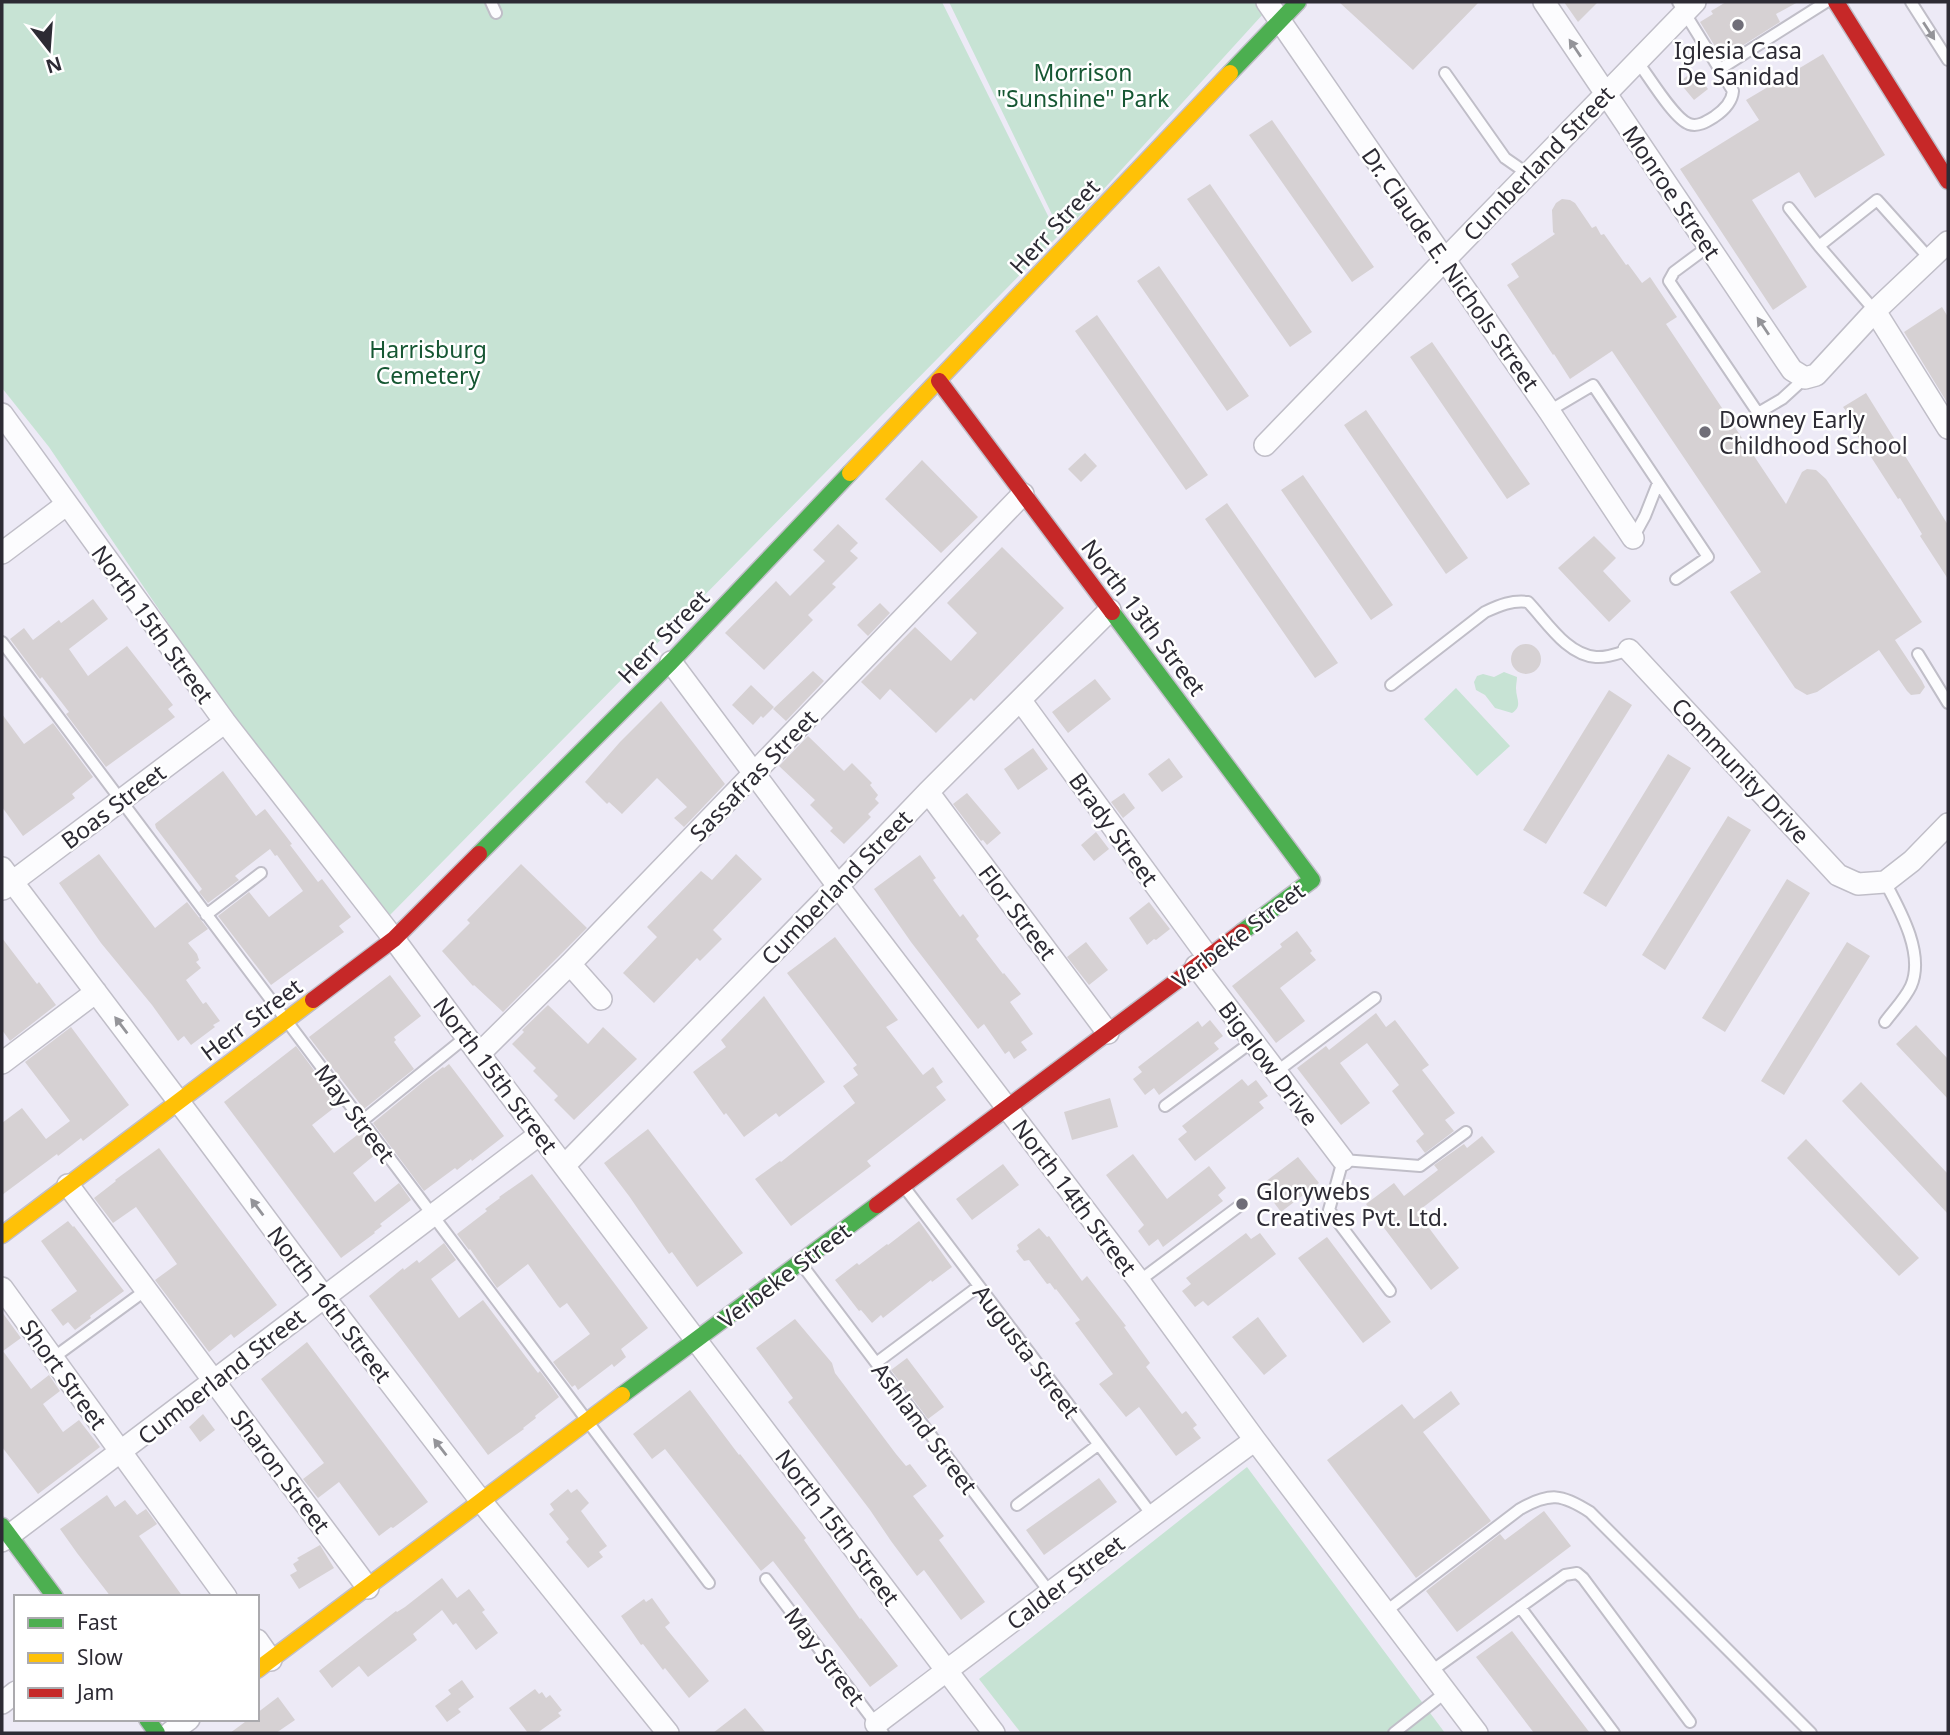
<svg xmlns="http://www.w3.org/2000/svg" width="1950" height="1735" font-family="'Noto Sans',sans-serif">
  <rect width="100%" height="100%" fill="#edeaf6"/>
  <!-- green -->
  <path fill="#c7e3d4" d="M2,2H942L1058,236L390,915L252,747L49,447L2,388Z
    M949,2H1257L1264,13L1062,235Z
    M1504,672L1517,677C1517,681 1516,684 1516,688C1516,699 1523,706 1512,713L1495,708L1485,695L1476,690L1474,682L1477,676L1483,674L1494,677Z
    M1456,688L1510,746L1477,776L1424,719Z
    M1247,1467L1445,1733H1021L979,1679Z"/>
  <!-- building -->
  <path fill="#d6d1d3" d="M1339,2H1479L1413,70Z
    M1564,2H1598L1578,22Z
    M1726,2H1798L1776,14L1780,22L1734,51L1731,46L1720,52L1716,48L1700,22L1713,14L1711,11Z
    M1823,54L1885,155L1815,198L1799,172L1752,200L1807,287L1773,310L1680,169L1759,120L1746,100Z
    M1694,71L1708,89L1694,100L1679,82Z
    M1272,120L1374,267L1352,282L1249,135Z
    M1210,184L1312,332L1290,347L1187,199Z
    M1562,199L1570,200L1575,203L1592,228L1596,226L1601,235L1604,234L1626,265L1628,264L1642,283L1650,277L1677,317L1666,324L1786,504L1802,472L1807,469L1816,470L1826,479L1922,622L1895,640L1922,681L1925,687L1920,694L1911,695L1907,691L1879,650L1817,692L1807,695L1795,688L1730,592L1761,572L1612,351L1570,379L1554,354L1553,355L1507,285L1519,277L1511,264L1555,234L1553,232L1552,210L1556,203Z
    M1159,266L1249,396L1227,411L1137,281Z
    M1942,307L1948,317V404L1904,332Z
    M1097,315L1208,475L1186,490L1075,331Z
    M1432,342L1530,484L1507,499L1410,357Z
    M1866,393L1948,525V579L1920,536L1922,534L1900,498L1898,499L1846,418L1850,416L1843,407Z
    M1366,410L1468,558L1446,574L1344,425Z
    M1085,453L1097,466L1081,482L1068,469Z
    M922,460L978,517L941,553L885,499Z
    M1303,475L1393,605L1371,620L1281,490Z
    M1227,503L1338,663L1315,678L1205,519Z
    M838,524L858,543L850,551L858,558L832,584L836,587L808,615L813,620L764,670L725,633L776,581L790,596L825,561L813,550Z
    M1594,536L1616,558L1603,571L1631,601L1609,622L1558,568Z
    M1002,547L1064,608L974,701L971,698L936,733L890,689L880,700L861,682L915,627L951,661L977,633L947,603Z
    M93,599L108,619L69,649L88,676L127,646L173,705L168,709L175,717L106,767L66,714L69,712L42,677L40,679L10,639L24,628L33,640L59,620L61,623Z
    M880,603L890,613L868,636L857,625Z
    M1511 659a15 15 0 1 1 30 0a15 15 0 1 1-30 0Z
    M813,671L824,681L786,721L773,709Z
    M1095,679L1111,699L1068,733L1052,712Z
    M751,685L774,707L763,718L761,716L753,725L732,705Z
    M1609,690L1632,705L1546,844L1523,830Z
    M661,701L725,784L684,827L674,818L687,807L657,778L622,814L609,802L607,804L585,782L620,742Z
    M2,714L24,744L53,723L93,777L72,794L75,798L23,836L2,807Z
    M808,736L844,771L852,763L872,783L870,785L878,795L875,799L879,803L868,814L871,817L844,844L830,831L833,828L810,805L815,800L779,766Z
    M1033,748L1048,769L1018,790L1004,769Z
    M1668,754L1691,768L1606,907L1583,893Z
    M1169,758L1183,777L1162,792L1148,774Z
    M223,771L256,816L265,809L292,844L290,845L318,882L322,879L351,917L339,926L344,932L271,985L218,916L249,892L269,917L303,891L277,855L275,856L270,849L235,876L239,880L208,903L199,892L202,889L156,828L155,824Z
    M967,793L1001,833L987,845L983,840L981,841L953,804Z
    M1124,793L1135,808L1123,818L1111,802Z
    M1728,816L1751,830L1665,970L1642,955Z
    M1096,832L1109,849L1094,861L1081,845Z
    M99,854L155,928L187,902L208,929L188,943L197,954L199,960L196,962L201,968L186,980L203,1004L206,1002L220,1021L213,1025L215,1027L191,1045L184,1036L178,1041L152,1005L101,943L59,883Z
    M736,854L762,879L713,930L722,939L700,961L697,958L654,1003L623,973L657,937L647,927L701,871L712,880Z
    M920,855L936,878L933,880L960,917L963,914L979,936L976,939L1003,974L1004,973L1021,994L1010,1002L1033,1034L1021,1042L1027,1050L1014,1059L1009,1051L1005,1054L984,1024L978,1029L911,942L874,889Z
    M521,864L587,928L503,1012L474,985L473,986L442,951L470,923L467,920Z
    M1787,879L1810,893L1725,1032L1702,1018Z
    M1149,902L1170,929L1156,940L1154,939L1147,945L1129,918Z
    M1297,931L1312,951L1310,953L1316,960L1280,988L1305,1021L1276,1043L1232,986L1282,947L1280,944Z
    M835,937L898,1020L886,1027L923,1075L933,1067L943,1082L936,1087L946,1100L867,1161L871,1166L791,1226L755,1179L780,1161L781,1162L855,1103L843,1086L858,1075L853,1068L857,1065L787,973Z
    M2,938L37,984L39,982L56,1005L10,1041L2,1030Z
    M1086,942L1108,970L1089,985L1067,957Z
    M1847,942L1870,956L1784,1095L1761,1081Z
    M390,975L421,1016L394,1037L396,1040L394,1042L414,1069L364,1109L309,1037Z
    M764,996L825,1082L779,1117L776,1113L744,1137L726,1113L724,1115L693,1072L726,1047L721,1040Z
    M548,1005L588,1044L603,1027L637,1059L574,1120L554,1100L558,1096L533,1071L536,1068L512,1044L524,1032L522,1030Z
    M1376,1013L1386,1027L1395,1020L1429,1065L1422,1070L1455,1113L1445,1120L1454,1131L1425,1153L1416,1141L1424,1134L1392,1091L1399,1085L1367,1043L1340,1063L1370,1103L1341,1125L1297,1068L1326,1046L1329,1050Z
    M1210,1020L1223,1036L1214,1043L1219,1049L1159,1095L1154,1088L1145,1095L1133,1079L1142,1072L1138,1067L1198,1021L1202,1027Z
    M1916,1025L1948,1059V1099L1896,1044Z
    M71,1027L129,1105L83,1141L81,1138L58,1156L57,1154L2,1195V1123L22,1108L46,1139L70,1121L25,1062Z
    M296,1046L339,1104L312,1125L334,1153L361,1132L376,1154L353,1173L375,1202L399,1183L411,1200L380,1224L382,1226L374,1232L375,1233L341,1258L224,1102Z
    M449,1064L504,1136L472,1161L471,1159L457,1170L455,1168L424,1191L373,1123L424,1081L443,1067L444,1068Z
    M1242,1079L1248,1086L1256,1080L1268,1096L1259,1102L1264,1108L1195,1161L1178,1139L1187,1132L1182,1126Z
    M1861,1082L1948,1174V1214L1842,1101Z
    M1110,1098L1118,1127L1072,1140L1064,1112Z
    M648,1129L743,1253L697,1287L672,1252L669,1254L660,1241L629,1196L604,1163Z
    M1482,1136L1495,1152L1417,1212L1459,1268L1431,1290L1366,1204L1394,1183L1404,1196L1438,1170L1434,1165L1464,1144L1467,1148Z
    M1806,1139L1919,1258L1899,1276L1787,1158Z
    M159,1148L277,1305L234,1338L231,1334L209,1352L155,1280L177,1264L165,1247L136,1207L113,1223L94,1198L116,1181L115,1180Z
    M1133,1154L1167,1199L1209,1166L1226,1188L1218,1195L1223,1201L1163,1247L1158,1239L1149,1246L1138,1231L1144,1225L1106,1175Z
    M1298,1157L1319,1183L1281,1212L1261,1185Z
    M1003,1164L1019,1185L972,1220L956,1199Z
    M532,1174L648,1328L621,1349L626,1357L614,1367L612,1364L578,1390L575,1385L572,1387L553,1362L590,1334L567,1303L560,1308L558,1306L528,1264L497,1288L470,1249L469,1250L457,1234L487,1211L485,1209L500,1198L499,1197Z
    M68,1221L73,1227L74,1226L124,1291L90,1316L91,1318L75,1330L68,1322L63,1326L51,1310L77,1291L41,1241Z
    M919,1221L952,1267L932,1282L931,1280L883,1318L881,1315L872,1323L861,1310L859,1311L835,1280L857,1263L859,1265L887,1244L888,1245Z
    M1039,1228L1047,1237L1049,1236L1082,1281L1087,1276L1126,1326L1124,1327L1150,1363L1146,1367L1182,1414L1186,1411L1197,1425L1193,1428L1201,1438L1176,1456L1139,1407L1126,1417L1099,1384L1113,1374L1075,1323L1080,1320L1056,1289L1055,1290L1050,1283L1047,1284L1029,1260L1024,1261L1016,1251L1019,1249L1017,1245Z
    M1246,1233L1251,1239L1260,1233L1276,1254L1208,1306L1203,1301L1195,1307L1182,1291L1191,1284L1186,1278Z
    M1327,1237L1391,1322L1363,1343L1298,1258Z
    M444,1243L456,1260L431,1279L459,1318L483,1300L538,1373L540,1371L559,1397L535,1416L536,1418L523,1428L524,1429L488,1455L369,1296L403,1268L404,1270L417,1260L419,1263Z
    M2,1312L21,1338L3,1351L31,1389L49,1375L60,1391L43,1404L63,1432L79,1420L100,1447L38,1494L2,1447Z
    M1258,1317L1287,1356L1264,1375L1232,1337Z
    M795,1319L832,1363L835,1373L896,1454L906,1466L910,1464L927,1486L913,1496L944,1536L939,1540L985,1602L961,1620L924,1570L917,1576L891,1541L870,1510L788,1402L793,1398L756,1348Z
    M307,1342L428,1502L393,1528L391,1527L379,1536L339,1482L318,1498L303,1479L324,1463L261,1379Z
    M907,1358L944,1407L928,1419L891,1370Z
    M690,1390L739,1455L740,1454L806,1538L804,1540L860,1619L861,1618L898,1666L870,1687L773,1561L761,1571L665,1449L652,1459L633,1434Z
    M1451,1391L1460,1404L1423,1432L1491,1521L1416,1578L1327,1460L1402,1404L1414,1419Z
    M203,1414L215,1430L200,1442L189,1427Z
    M1099,1478L1117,1502L1044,1555L1026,1530Z
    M568,1489L571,1493L577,1489L589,1503L581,1511L607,1546L599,1552L603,1557L588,1568L566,1542L569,1539L549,1514L554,1510L550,1504Z
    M107,1495L115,1507L125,1500L137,1515L146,1509L157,1524L139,1536L183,1597H111L77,1553L60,1529Z
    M1544,1511L1571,1546L1457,1632L1426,1591L1500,1534L1505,1540Z
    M320,1545L334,1568L299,1589L290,1575L297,1571L293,1564L299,1560L297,1558Z
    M442,1578L457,1598L469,1589L485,1610L482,1612L498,1633L476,1650L456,1623L453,1625L442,1610L413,1634L417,1640L368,1677L359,1666L332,1688L319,1671L396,1611L397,1612L405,1607Z
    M652,1598L670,1623L665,1627L709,1681L689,1698L665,1668L663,1670L643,1644L641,1645L621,1616L644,1599L646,1602Z
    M1512,1631L1590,1733H1534L1476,1657Z
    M462,1680L474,1697L458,1709L461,1712L447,1722L435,1706L451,1694L448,1690Z
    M535,1689L539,1694L542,1692L546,1698L550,1695L562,1710L558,1713L561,1716L537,1733H528L509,1708Z
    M278,1697L295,1720L276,1733H230L249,1719H257V1713Z
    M745,1708L766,1733H713Z"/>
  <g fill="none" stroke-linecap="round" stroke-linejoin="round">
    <!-- lane casing -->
    <g stroke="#c0bec8" stroke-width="14">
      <path id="lane" d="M491,2L496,13
        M1911,2L1948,60
        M1637,61C1648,75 1674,119 1689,124C1698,127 1706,122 1714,117C1723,111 1732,102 1733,91L1678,2
        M1720,69L1826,2
        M1445,73L1505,158L1528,174
        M1789,208L1819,246
        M1709,246L1674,272L1669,281L1758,413L1782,399L1805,378
        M1875,311L1819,246L1877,200L1930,259
        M1549,411L1593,385L1708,557L1676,579
        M1633,538L1645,516L1658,483
        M2,642L709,1583
        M1918,654L1948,703
        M1391,685L1485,612C1500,605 1512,600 1528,602C1547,622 1567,655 1596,657C1607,658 1619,653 1629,650
        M1885,882C1900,910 1925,954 1911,986C1905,999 1893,1011 1885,1022
        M206,915L261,873
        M1276,1072L1375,998
        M1165,1106L1253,1041
        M362,1121L466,1037
        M905,1188L1152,1515
        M802,1265L1051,1594
        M1139,1281L1242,1204
        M1390,1291L1329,1210L1343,1160L1420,1166L1466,1132
        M53,1358L146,1290
        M876,1363L979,1286
        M1017,1505L1098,1445
        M766,1579L883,1733
        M1520,1607L1614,1733
        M1385,1612L1520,1509C1550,1492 1562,1494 1590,1512L1811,1733
        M1430,1672L1565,1575L1577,1573L1583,1578L1690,1722
        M1394,1733L1446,1692"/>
    </g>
    <!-- street casing -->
    <g stroke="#c0bec8" stroke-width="24">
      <path id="street" d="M1267,2L1549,411L1633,538
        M1544,2L1792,370L1805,378L1816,375L1875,311L1948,242
        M1875,311L1948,428
        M2,414L225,722L394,939L479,1054L994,1733
        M1265,445L1695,2
        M2,553L67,504
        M1629,650L1838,875L1858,884L1885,882L1912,861L1948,824
        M671,662L838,886L1139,1281L1255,1440L1477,1733
        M1021,701L1208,957
        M928,792L1108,1033
        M2,868L191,1118L324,1297L481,1501L668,1733
        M3,889L225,722
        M570,964L601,999
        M1196,966L1343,1160
        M479,1054L570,964L1023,494
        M2,1063L96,992
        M564,1166L838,886L928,792L1110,610
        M68,1185L368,1588
        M2,1288L226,1597
        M2,1541L540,1134
        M257,1640L271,1660
        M2,1703L16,1692
        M876,1724C1002,1629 1128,1533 1255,1440
        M170,1733L189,1719"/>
    </g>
    <!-- fast casing -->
    <g stroke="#c0bec8" stroke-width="19">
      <path id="fast" d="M1230,73L1298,2
        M1112,612L1312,880L1242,932
        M479,854L671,662L850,473
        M622,1395L877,1205
        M2,1526L55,1597
        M147,1719L157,1733"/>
    </g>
    <!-- slow casing -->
    <g stroke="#c0bec8" stroke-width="19">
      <path id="slow" d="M850,473L1230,73
        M2,1235L313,1000
        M257,1670L622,1395"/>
    </g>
    <!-- jam casing -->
    <g stroke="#c0bec8" stroke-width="19">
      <path id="jam" d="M1836,2L1948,181
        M939,381L1112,612
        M313,1000L394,939L479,854
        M877,1205L1242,932"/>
    </g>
    <!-- lane -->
    <use href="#lane" stroke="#fcfcfe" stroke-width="10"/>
    <!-- street -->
    <use href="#street" stroke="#fcfcfe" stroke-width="21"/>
    <!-- fast -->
    <use href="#fast" stroke="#4caf50" stroke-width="16"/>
    <!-- slow -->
    <use href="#slow" stroke="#ffc107" stroke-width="16"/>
    <!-- jam -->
    <use href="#jam" stroke="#c62828" stroke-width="16"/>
  </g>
  <!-- one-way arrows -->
  <defs><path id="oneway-solid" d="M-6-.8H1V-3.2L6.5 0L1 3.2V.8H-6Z" transform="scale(1.75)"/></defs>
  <g fill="#949499">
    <use href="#oneway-solid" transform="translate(1929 31) rotate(57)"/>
    <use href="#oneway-solid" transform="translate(1575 48) rotate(-124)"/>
    <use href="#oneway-solid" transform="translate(1763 326) rotate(-124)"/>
    <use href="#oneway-solid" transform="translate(121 1025) rotate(-127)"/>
    <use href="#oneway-solid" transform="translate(257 1207) rotate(-127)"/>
    <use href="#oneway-solid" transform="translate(440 1447) rotate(-128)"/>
  </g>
  <!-- markers -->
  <g fill="#706e78" stroke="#fff" stroke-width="2.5">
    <circle cx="1738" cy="25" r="7"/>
    <circle cx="1705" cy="432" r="7"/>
    <circle cx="1242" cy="1204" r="7"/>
  </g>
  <g text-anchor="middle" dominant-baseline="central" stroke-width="5" stroke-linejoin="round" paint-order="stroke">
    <!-- poi labels -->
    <g font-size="23" fill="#2d2b34" stroke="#fff" text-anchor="start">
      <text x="1738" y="50" text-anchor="middle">Iglesia Casa<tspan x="1738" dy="26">De Sanidad</tspan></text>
      <text x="1719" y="419">Downey Early<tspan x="1719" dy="26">Childhood School</tspan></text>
      <text x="1256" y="1191">Glorywebs<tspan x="1256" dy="26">Creatives Pvt. Ltd.</tspan></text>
    </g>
    <!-- park labels -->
    <g font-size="23" fill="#165733" stroke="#fff">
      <text x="1083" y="72">Morrison<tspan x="1083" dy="26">"Sunshine" Park</tspan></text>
      <text x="428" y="349">Harrisburg<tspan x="428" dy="26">Cemetery</tspan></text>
    </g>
    <!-- street labels -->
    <g font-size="23" fill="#2d2b34" stroke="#fff">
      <text transform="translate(1538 163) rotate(-46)">Cumberland Street</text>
      <text transform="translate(1672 192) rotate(56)">Monroe Street</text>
      <text transform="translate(1054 226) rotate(-47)">Herr Street</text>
      <text transform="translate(1451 269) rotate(55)">Dr. Claude E. Nichols Street</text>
      <text transform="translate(1144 617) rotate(53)">North 13th Street</text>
      <text transform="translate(153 624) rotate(54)">North 15th Street</text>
      <text transform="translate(663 636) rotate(-46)">Herr Street</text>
      <text transform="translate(1741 770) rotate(47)">Community Drive</text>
      <text transform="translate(753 775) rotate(-46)">Sassafras Street</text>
      <text transform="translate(113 806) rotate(-37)">Boas Street</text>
      <text transform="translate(1114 829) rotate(54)">Brady Street</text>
      <text transform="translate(836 887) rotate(-46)">Cumberland Street</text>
      <text transform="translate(1018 912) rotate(53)">Flor Street</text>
      <text transform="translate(1238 935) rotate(-37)">Verbeke Street</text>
      <text transform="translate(251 1019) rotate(-37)">Herr Street</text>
      <text transform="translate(1269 1063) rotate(53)">Bigelow Drive</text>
      <text transform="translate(496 1075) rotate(53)">North 15th Street</text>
      <text transform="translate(355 1113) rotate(53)">May Street</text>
      <text transform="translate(1075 1197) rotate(53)">North 14th Street</text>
      <text transform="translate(784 1275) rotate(-37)">Verbeke Street</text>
      <text transform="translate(330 1304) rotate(53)">North 16th Street</text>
      <text transform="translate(1027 1351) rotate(53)">Augusta Street</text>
      <text transform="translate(64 1374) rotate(54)">Short Street</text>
      <text transform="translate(221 1376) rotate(-38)">Cumberland Street</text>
      <text transform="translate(925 1428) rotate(53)">Ashland Street</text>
      <text transform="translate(281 1471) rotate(53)">Sharon Street</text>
      <text transform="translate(838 1527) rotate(53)">North 15th Street</text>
      <text transform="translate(1065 1582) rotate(-37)">Calder Street</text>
      <text transform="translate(825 1656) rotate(53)">May Street</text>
    </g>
  </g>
  <!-- border -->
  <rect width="1950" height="1735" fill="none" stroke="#2d2b34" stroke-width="7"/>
  <!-- legend -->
  <rect x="14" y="1595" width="245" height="126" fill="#ffffff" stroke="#abaaae" stroke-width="2"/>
  <rect x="28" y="1618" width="35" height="10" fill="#4caf50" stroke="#abaaae" stroke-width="2"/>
  <text x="77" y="1630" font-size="21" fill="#2d2b34">Fast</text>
  <rect x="28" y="1653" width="35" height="10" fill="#ffc107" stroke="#abaaae" stroke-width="2"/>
  <text x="77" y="1665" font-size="21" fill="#2d2b34">Slow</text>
  <rect x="28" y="1688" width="35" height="10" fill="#c62828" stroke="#abaaae" stroke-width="2"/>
  <text x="77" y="1700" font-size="21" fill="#2d2b34">Jam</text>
  <!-- north arrow -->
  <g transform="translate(49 49) rotate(163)" stroke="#ffffff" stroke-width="5" paint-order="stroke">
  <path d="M0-5L12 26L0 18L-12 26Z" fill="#2d2b34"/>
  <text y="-10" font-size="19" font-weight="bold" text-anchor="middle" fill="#2d2b34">N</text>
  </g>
</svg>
